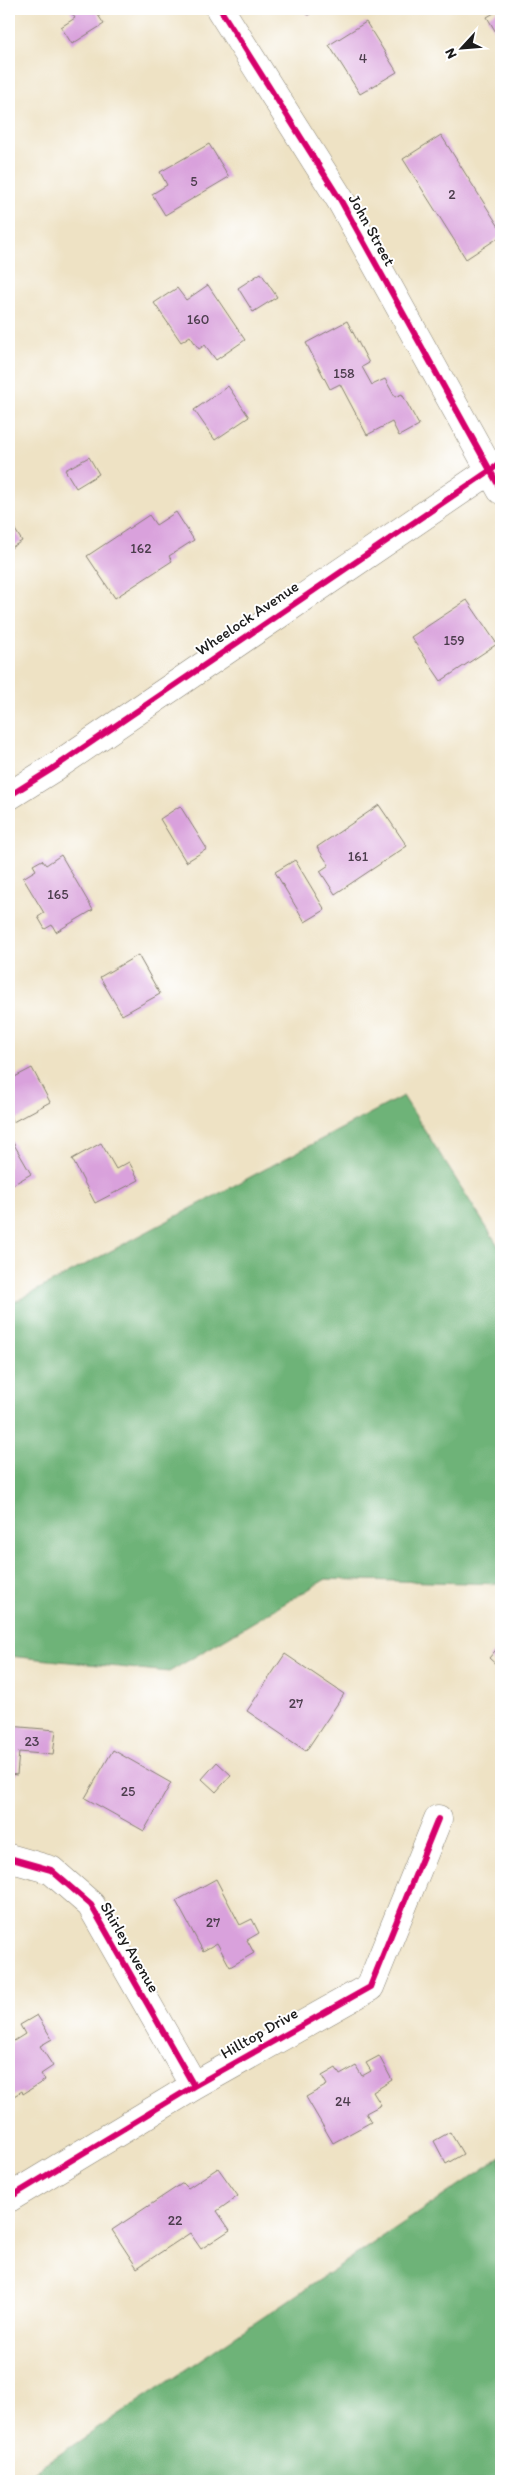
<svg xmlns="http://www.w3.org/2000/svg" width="510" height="2490" font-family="Itim,sans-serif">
  <rect width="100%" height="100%" fill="#fff"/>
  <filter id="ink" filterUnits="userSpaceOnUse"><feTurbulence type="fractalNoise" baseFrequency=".02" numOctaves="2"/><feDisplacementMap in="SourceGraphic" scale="10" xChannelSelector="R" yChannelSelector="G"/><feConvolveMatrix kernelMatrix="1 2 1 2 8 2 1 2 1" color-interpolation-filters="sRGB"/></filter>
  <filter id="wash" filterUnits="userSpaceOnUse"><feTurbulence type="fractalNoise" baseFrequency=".0096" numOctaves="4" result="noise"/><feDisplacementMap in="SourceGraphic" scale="20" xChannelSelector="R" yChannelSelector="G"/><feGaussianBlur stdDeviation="1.12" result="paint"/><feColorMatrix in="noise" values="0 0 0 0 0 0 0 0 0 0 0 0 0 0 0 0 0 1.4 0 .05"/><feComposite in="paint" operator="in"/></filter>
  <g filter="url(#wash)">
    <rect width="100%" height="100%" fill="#eee2c4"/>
    <!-- forest -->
    <path fill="#6eb378" stroke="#45684a" d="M403,1096L501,1250V1584L326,1579L169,1672L9,1656V1305Z
      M501,2157V2481H20Z"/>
    <g id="blocks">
      <!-- building -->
      <path fill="#d9a1dc" d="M69,9H94L104,24L72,44L61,27L75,18Z
        M305,9H319L308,15Z
        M501,9V32L497,34L487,17Z
        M366,22L397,72L360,94L329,45Z
        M441,135L501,230V236L466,259L403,159Z
        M209,144L229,177L165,215L152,194L167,185L160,172Z
        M261,273L277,297L253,312L238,288Z
        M208,285L245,340L216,360L205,345L199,349L190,336L181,342L154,303L177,288L186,300Z
        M347,321L369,363L362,367L372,385L385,379L395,397L402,394L419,425L399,436L392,422L367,435L340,384L330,389L306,343Z
        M228,386L249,417L215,440L194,410Z
        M89,457L99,474L76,488L65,470Z
        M176,512L194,540L169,556L172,561L115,598L87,556L149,515L156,525Z
        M9,520L22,541L9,549Z
        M467,600L497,644L441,681L411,637Z
        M379,805L407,846L335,894L320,871L329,865L317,847Z
        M180,806L207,849L186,862L160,819Z
        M61,855L93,910L56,932L52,925L45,929L38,917L44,913L23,878L36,870L33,865L42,860L46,865Z
        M295,860L325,910L305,922L275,872Z
        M138,955L160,994L122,1015L100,977Z
        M32,1068L50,1102L13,1122L9,1114V1080Z
        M12,1141L31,1174L9,1187V1143Z
        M101,1143L116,1169L129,1162L139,1180L95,1203L72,1159Z
        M501,1644V1669L489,1658Z
        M285,1654L344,1694L306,1751L247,1711Z
        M9,1726L56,1730L53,1755L19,1752L17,1775L9,1774Z
        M113,1750L171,1783L144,1831L85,1798Z
        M217,1762L231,1775L216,1792L202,1779Z
        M216,1879L240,1925L252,1919L259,1933L247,1940L254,1953L230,1967L217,1943L203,1951L176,1901Z
        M37,2015L52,2039L40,2046L53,2066L41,2074L45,2080L23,2094L22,2091L9,2099V2044L25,2034L20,2025Z
        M379,2056L392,2080L373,2092L381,2105L366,2113L371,2122L333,2143L306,2097L327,2085L322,2076L336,2068L340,2075L356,2066L362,2076L371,2071L366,2063Z
        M450,2132L463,2154L446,2164L434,2141Z
        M218,2168L238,2196L217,2211L230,2230L201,2249L190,2233L137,2268L112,2230L183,2183L188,2188Z"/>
    </g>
  </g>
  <g filter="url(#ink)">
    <use href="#blocks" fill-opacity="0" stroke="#857f70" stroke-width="1"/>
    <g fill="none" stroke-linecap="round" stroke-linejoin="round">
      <!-- street casing -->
      <g stroke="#857f70" stroke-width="29">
        <path id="street" d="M220,9L341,201L501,490
          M9,1858L51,1870L91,1905L194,2086
          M9,2198L194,2086L370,1987L438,1819"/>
      </g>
      <!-- secondary casing -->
      <g stroke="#857f70" stroke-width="29">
        <path id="secondary" d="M9,796L52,769L501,463"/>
      </g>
      <!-- street -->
      <use href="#street" stroke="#fff" stroke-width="28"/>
      <!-- secondary -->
      <use href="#secondary" stroke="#fff" stroke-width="28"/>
      <!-- cycleway casing -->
      <g stroke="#fff" stroke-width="9">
        <path id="cycleway" d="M220,9L341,201L501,490
          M9,796L52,769L501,463
          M9,1858L51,1870L91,1905L194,2086
          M9,2198L194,2086L370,1987L438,1819"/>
      </g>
      <!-- cycleway -->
      <use href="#cycleway" stroke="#d6006c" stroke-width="6"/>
    </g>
  </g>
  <g text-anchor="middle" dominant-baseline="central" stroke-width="4" stroke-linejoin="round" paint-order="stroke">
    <!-- number labels -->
    <g font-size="14" fill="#4b3d4c">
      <text x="363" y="58">4</text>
      <text x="194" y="181">5</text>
      <text x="452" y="194">2</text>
      <text x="198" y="319">160</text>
      <text x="344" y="373">158</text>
      <text x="141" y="548">162</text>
      <text x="454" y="640">159</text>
      <text x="358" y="856">161</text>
      <text x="58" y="894">165</text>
      <text x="296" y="1703">27</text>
      <text x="32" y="1741">23</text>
      <text x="128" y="1791">25</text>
      <text x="213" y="1922">27</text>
      <text x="343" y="2101">24</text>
      <text x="175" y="2220">22</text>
    </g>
    <!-- street labels -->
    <g font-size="16" fill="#1c1c1c" stroke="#fff">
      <text transform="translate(372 230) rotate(61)">John Street</text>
      <text transform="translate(247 618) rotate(-34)">Wheelock Avenue</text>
      <text transform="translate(130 1947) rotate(60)">Shirley Avenue</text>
      <text transform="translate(259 2033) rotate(-30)">Hilltop Drive</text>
    </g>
  </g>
  <!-- margin -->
  <rect width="510" height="2490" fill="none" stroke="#fff" stroke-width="30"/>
  <!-- north arrow -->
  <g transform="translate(462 48) rotate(244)" stroke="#ffffff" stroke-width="4" paint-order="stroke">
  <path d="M0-4L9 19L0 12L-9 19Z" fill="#1c1c1c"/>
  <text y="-8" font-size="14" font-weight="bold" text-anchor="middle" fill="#1c1c1c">N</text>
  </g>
</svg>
